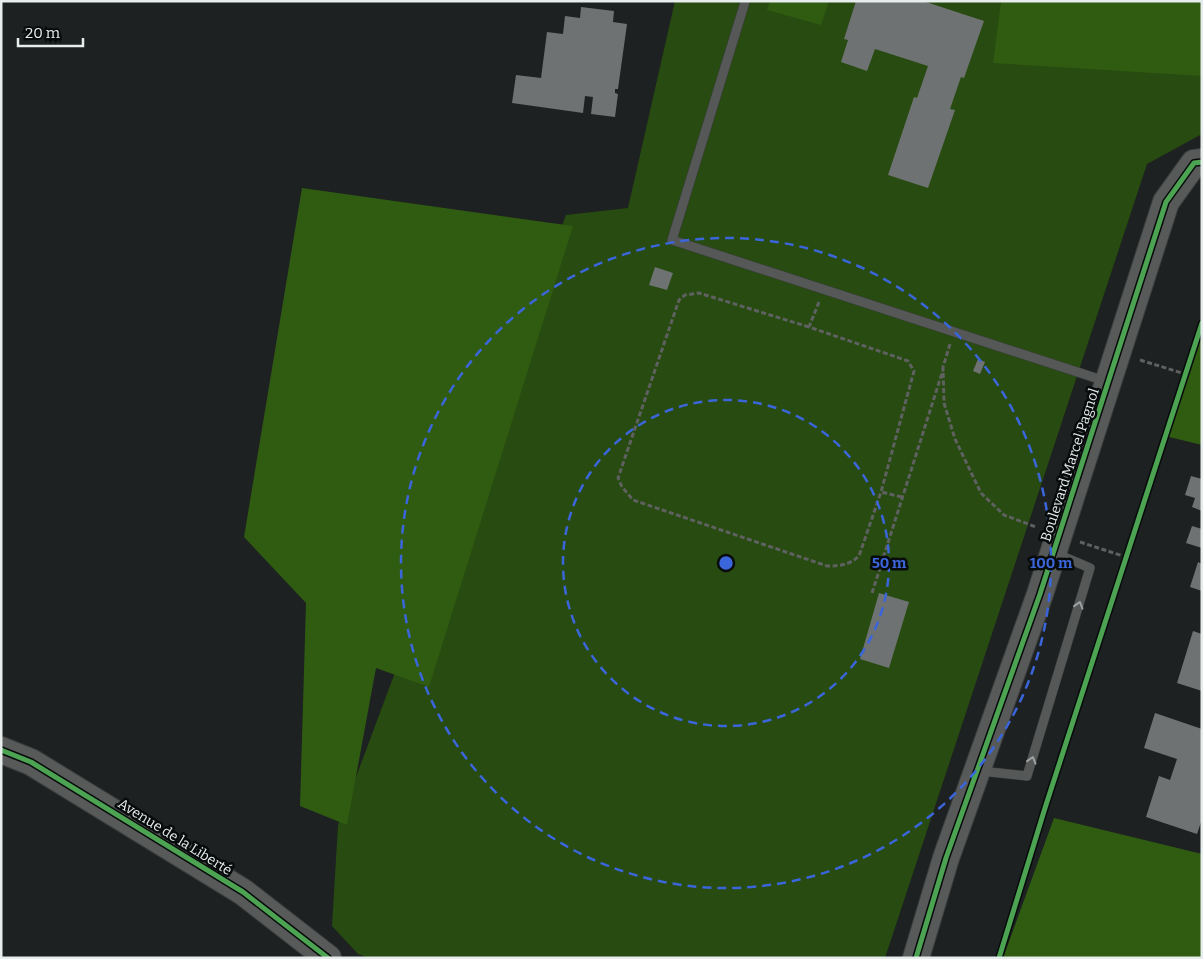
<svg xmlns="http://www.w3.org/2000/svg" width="1203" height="959" font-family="Bitter,serif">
  <rect width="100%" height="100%" fill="#1d2121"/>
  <!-- green -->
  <path fill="#274b10" d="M675,1H1202V134L1147,164L885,958H369L358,954L332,926L338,825L566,215L628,208Z"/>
  <!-- forest -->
  <path fill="#305c12" d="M770,1H829L821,25L767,10Z
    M999,1H1202V76L993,63L1001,2Z
    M302,188L573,226L429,687L376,668L347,825L300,806L306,603L244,537Z
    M1202,324V445L1165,436Z
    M1054,818L1202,854V958H1003Z"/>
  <!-- building -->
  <path fill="#6e7272" d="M856,1H923L984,21L964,78L961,77L950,109L955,110L928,188L888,175L914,97L917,98L928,66L875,49L867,71L841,62L848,40L844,39Z
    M581,7L614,11L613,22L627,24L618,89H615V93L618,94L615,117L591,114L593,97L585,96L583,113L512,103L516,75L541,78L547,32L563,34L565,16L580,18Z
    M655,267L673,273L667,290L649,285Z
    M978,359L985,362L980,374L973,371Z
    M1191,476L1202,479V511L1192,507L1195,498L1185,495Z
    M1192,526L1202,529V548L1186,543Z
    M1198,562L1202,564V591L1190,587Z
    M879,593L909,602L889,668L860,659Z
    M1193,631L1202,634V691L1177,683Z
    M1155,713L1202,729V819L1197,834L1146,817L1159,776L1170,780L1177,759L1144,748Z"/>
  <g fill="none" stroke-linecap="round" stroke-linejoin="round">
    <!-- lane casing -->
    <g stroke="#3a3d3d" stroke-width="10">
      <path id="lane" d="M745,2L672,240L1105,381
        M980,771L1027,776L1090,568L1055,553"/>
    </g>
    <!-- secondary casing -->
    <g stroke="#3a3d3d" stroke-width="28">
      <path id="secondary" d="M1,750L31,762L243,892L328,958
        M916,958L946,858L1040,594L1166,202L1194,163L1202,162"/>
    </g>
    <!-- path -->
    <path stroke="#5e6160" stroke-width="3" stroke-dasharray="5 2.5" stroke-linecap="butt" d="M819,302L809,327L908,361L914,371L881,492L902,497
      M809,327L699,293L685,295L679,300L618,478L622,487L633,500L827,566C841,566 849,565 859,556L881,492
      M950,344L943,367L944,403L955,439L981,493L1004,515L1036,527
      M1140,360L1185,374
      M1080,542L1126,557
      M872,593L943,370"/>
    <!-- lane -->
    <use href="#lane" stroke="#565757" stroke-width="9"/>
    <!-- secondary -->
    <use href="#secondary" stroke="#585a59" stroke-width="26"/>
    <!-- cycleway casing -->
    <g stroke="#080b0b" stroke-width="8">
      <path id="cycleway" d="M1,750L31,762L243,892L328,958
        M916,958L946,858L1040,594L1166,202L1194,163L1202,162
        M999,958L1045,808L1202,323"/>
    </g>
    <!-- cycleway -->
    <use href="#cycleway" stroke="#4ca352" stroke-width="5"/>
  </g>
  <!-- one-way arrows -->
  <defs><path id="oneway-chevron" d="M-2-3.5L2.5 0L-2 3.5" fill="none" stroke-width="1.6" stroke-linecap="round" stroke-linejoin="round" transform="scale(1.25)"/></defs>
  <g stroke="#9ea2a2">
    <use href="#oneway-chevron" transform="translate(1079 605) rotate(-73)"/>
    <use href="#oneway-chevron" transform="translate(1032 760) rotate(-73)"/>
  </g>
  <!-- distance rings -->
  <g fill="none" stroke="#3b66db" stroke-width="2.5" stroke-dasharray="9 6">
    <circle cx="726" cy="563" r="163"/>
    <circle cx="726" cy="563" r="325"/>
  </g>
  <g text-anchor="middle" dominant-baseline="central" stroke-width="5" stroke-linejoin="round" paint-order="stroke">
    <!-- street labels -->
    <g font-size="14" fill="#e7ecec" stroke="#080b0b">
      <text transform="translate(1070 465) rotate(-72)">Boulevard Marcel Pagnol</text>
      <text transform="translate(175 837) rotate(32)">Avenue de la Liberté</text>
    </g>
  </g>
  <circle cx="726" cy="563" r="8" fill="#3b66db" stroke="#080b0b" stroke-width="2.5"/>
  <g font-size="15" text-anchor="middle" font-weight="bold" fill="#3b66db" stroke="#080b0b" stroke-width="5" stroke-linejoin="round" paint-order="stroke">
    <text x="889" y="568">50 m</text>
    <text x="1051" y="568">100 m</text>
  </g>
  <!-- border -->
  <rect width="1203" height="959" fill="none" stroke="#e7ecec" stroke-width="5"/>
  <!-- scale -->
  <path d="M18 38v8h65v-8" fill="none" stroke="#e7ecec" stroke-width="2.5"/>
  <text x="25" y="38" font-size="15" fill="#e7ecec" stroke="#080b0b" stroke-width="4" paint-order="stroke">20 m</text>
</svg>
